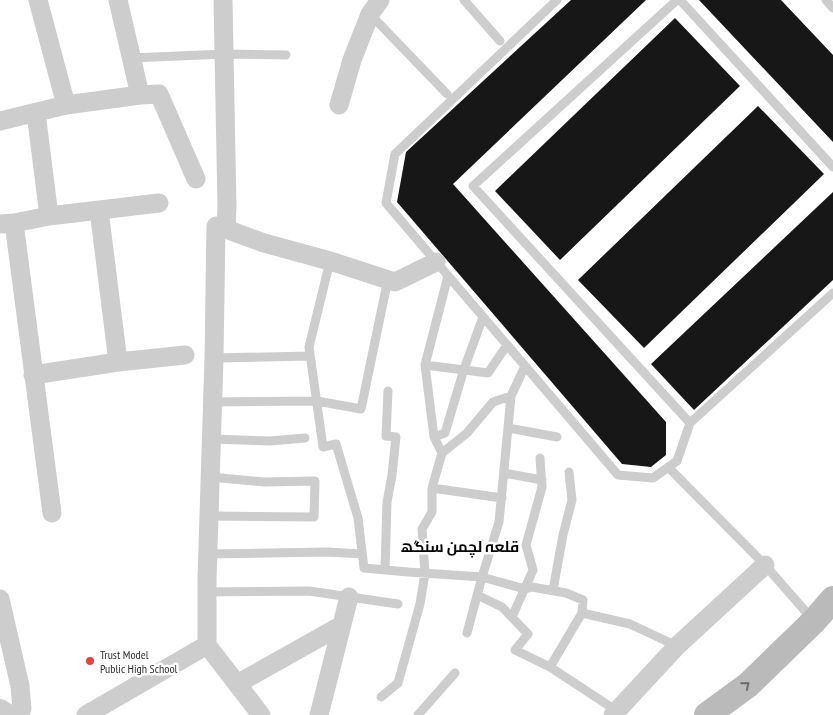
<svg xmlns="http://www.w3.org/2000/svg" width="833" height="715" font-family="'PT Sans Narrow',Cairo,sans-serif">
  <rect width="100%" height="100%" fill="#fff"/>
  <!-- building -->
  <path fill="#171717" d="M571,0H646L453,184L666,422V455L651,467L622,464L397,202L406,152Z
    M699,0H781L833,55V142Z
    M675,18L740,86L560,260L495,191Z
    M758,106L824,174L644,348L578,280Z
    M833,192V280L694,410L651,364Z"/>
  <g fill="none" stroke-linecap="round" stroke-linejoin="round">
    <!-- service -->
    <path stroke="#cdcdcd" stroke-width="9" d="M464,0L500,41
      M557,0L395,154L386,203L618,475L653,478L677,461L690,423L473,186L677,0
      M680,0L833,167
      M826,0L833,8
      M370,14L447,94
      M131,58L225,54L286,55
      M330,261L309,347L323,447L336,444L358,518L364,568L408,572L482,577L525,589L532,587L566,593L583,600L582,613L630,624L677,646
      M214,358L310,356
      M425,365L488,373L507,345
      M213,402L317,401L361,409L388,279
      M690,423L833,293
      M508,428L557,437
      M434,437L425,365L448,276
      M211,439L270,441L305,438
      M442,453L434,437L445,433L464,369L483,317
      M668,467L765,565L813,620
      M504,473L542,480
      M432,488L442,453L467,433L493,402L511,396
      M209,516L314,517L315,481L264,482L210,477
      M207,554L327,552L362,554
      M385,570L387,502L392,475L396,437L386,436L388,391
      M553,590L563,535L572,500L569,472
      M207,592L309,591L398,604
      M477,595L502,607L528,634L515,650L550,667
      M582,613L550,667L617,711
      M512,617L533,570L526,545L542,487L540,458
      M467,633L482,577L499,522L511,396L525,366
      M381,697L398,683L420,604L425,573L422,529L432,512V488L502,498
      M418,715L455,673"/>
    <!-- minor -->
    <path stroke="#cdcdcd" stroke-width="19" d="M38,0L66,105
      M118,0L140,95L159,94L196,179
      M223,0L227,207L226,229L216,226L214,358L207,579V645L261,715
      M339,105L352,60L370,14L380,0
      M36,113L49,216
      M0,121L66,105L140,95
      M99,210L118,362
      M14,223L52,513
      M0,224L14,223L49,216L159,203
      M226,229L264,243L330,261L395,282L436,262
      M33,375L118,362L185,355
      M0,599L20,686L22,709L19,715
      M237,684L342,625
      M86,715L207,645
      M319,715L349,597
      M613,715L677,646L765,565"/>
    <!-- tertiary -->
    <path stroke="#cdcdcd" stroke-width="22" d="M0,710L8,715"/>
    <!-- secondary -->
    <path stroke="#bababa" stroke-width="26" d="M707,715L748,685L814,621L833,599"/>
  </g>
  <!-- one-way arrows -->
  <defs><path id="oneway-chevron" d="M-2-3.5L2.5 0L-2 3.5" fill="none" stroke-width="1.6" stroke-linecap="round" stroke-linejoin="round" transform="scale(1.25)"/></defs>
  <use stroke="#6e6e6e" href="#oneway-chevron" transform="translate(746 685) rotate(-40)"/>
  <!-- markers -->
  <circle fill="#dd473d" stroke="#fff" stroke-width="2" cx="90" cy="661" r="5"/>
  <g text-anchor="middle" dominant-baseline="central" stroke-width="5" stroke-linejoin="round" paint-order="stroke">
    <!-- poi labels -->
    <g font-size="12" fill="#303030" stroke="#fff" text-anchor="start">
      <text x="100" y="654">Trust Model<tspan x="100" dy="14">Public High School</tspan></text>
    </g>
    <!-- quarter labels -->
    <g font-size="15" font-weight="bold" fill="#000" stroke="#fff">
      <text x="460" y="546">قلعہ لچمن سنگھ</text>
    </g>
  </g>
</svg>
